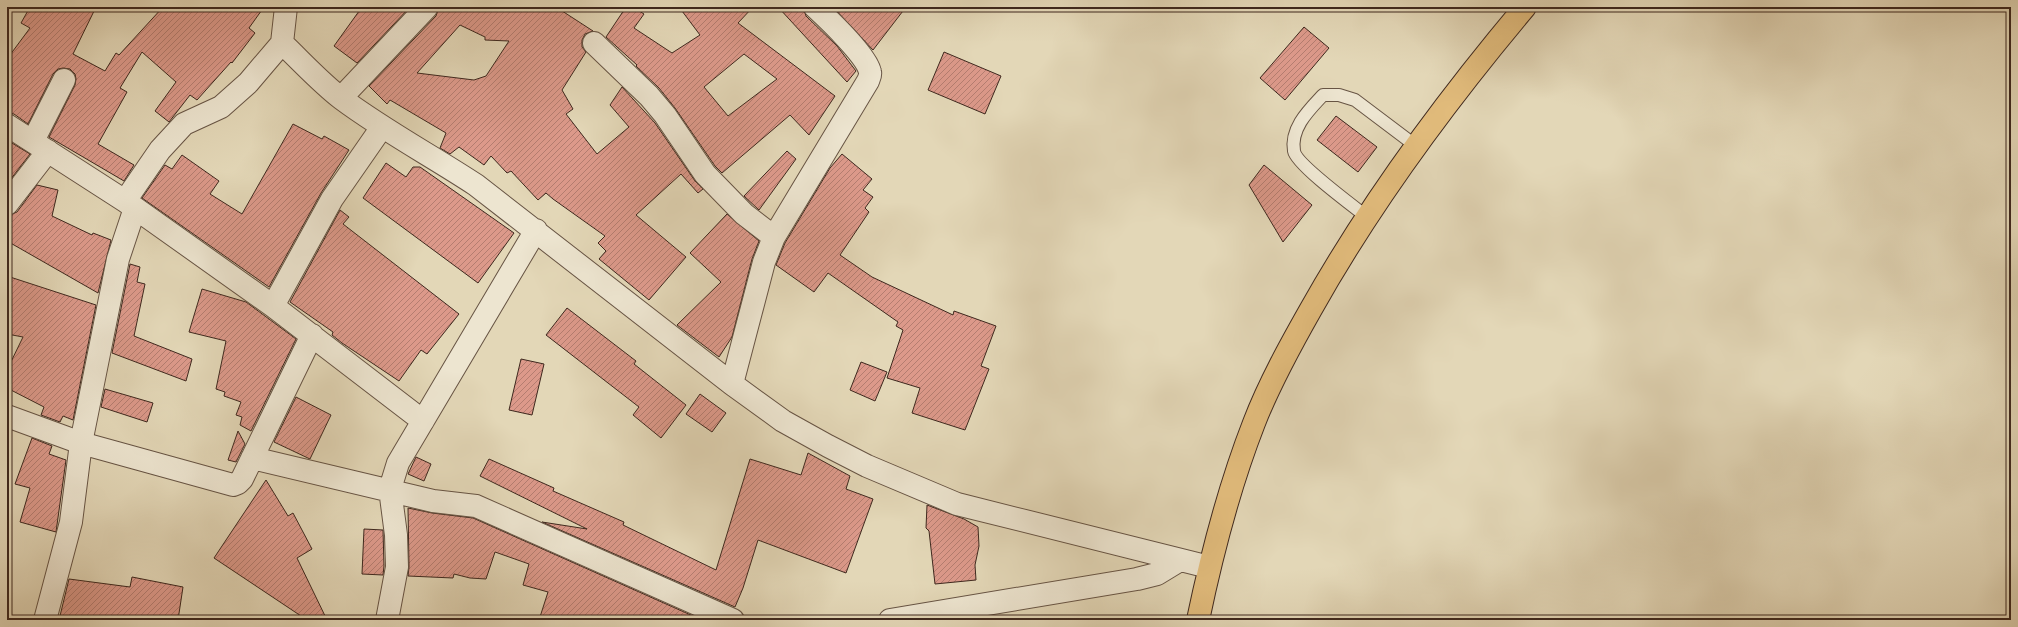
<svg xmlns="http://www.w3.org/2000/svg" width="2018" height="627" font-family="'Old Standard TT',serif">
  <defs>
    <pattern id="building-hatch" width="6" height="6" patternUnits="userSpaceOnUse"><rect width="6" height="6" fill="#dc998a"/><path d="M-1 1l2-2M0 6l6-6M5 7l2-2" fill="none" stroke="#b47d70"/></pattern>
  </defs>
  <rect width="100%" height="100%" fill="#e3d7b7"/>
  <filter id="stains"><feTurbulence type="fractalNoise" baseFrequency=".005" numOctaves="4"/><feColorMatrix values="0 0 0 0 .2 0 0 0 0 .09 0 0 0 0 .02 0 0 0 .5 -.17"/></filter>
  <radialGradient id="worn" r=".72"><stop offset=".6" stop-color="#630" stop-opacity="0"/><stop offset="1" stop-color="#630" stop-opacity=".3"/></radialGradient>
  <!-- building -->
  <path fill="url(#building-hatch)" stroke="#3e281e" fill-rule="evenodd" d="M30,7H96L73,54L105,71L116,53L119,55L163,7H264L249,28L255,33L232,63L231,62L197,100L190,95L169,122L155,111L176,82L142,52L120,88L127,92L98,144L134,165L124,181L49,137L75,85L76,79L75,74L70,69L63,68L58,69L53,74L28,124L14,114L7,113V59L30,28L21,23Z
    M362,7H410L357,63L334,46Z
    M439,7H556L593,31L585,34L582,40V47L586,52L562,90L573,109L566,114L597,154L629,127L610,105L622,87L655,123L695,181L703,189L698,193L681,174L636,215L686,257L649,300L599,259L606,251L598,243L605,236L553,199L546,193L538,200L511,171L507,173L491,156L484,165L459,147L450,154L440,148L446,133L390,100L387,104L369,86L436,16ZM460,25L485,37V40L509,41L486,76L474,80L417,73Z
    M626,7H633L644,14L634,28L672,53L700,35L679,7H753L738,23L835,96L809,135L790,115L722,173L715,166L675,108L659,88L636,66L637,65L606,37ZM744,54L777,79L728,116L704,87Z
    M778,7H803L806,16L837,46L856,71L847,82Z
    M833,7H906L873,50Z
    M1304,27L1329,48L1285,100L1260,78Z
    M944,52L1001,76L985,114L928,90Z
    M1336,116L1377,147L1358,172L1317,140Z
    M293,124L322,139L324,136L349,150L321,193L269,287L142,198L165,165L172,169L182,155L219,181L210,194L242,214Z
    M7,140L30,154L7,184Z
    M787,151L796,159L759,210L744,196Z
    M842,154L872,179L863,190L873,197L865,208L869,212L840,255L872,277L953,315L954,311L996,326L981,366L989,369L965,430L912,413L920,388L887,378L903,330L896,326L898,322L828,273L814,292L776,265L785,243L830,168Z
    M386,163L406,177L413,167H420L514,233L478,283L363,198Z
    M1264,165L1312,205L1283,242L1249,185Z
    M37,185L58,190L52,216L92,235L93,233L111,240L98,293L7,241V216L17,212Z
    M340,210L349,217L343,224L459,314L427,354L421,350L399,381L342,343L332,335L333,332L290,302Z
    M727,214L759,241L752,259L732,337L719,357L677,325L721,282L690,253Z
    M130,264L140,267L137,282L145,284L134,336L192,359L186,381L112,353Z
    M7,276L96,305L73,420L63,416L60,422L41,415L44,407L7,388V370L23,337L7,334Z
    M202,289L246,302L296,339L251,431L240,425L242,417L236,415L241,402L224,396L225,392L216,389L226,341L189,332Z
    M567,308L636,361L634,364L686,405L661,438L633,415L639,407L546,335Z
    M521,359L544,364L532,415L509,410Z
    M861,362L887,372L875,401L850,390Z
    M105,389L153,403L147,422L101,407Z
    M700,394L726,413L712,432L686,414Z
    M296,397L331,415L310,459L274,442Z
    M238,431L245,444L236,462L228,460Z
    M32,438L52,446L49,454L66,460L56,532L20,522L30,488L15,484Z
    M808,453L850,476L846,489L873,499L846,573L758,540L743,588L735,607L542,522L587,529L480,476L489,459L554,488L553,491L624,522L623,525L716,570L750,459L801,475Z
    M416,457L431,464L424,481L408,474Z
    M266,480L288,516L293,513L312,549L297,558L327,620H307L214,558Z
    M927,505L964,519L978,527L979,546L975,565L976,580L935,584L929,531L926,528Z
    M408,508L432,513L473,518L702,620H539L548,592L523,585L529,564L495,552L486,579L470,578L454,574L453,578L408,576L409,567Z
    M364,529L383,530L384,566L383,575L362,574Z
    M132,577L183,587L178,620H59L69,579L130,587Z"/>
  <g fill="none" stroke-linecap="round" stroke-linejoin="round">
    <!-- lane casing -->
    <g stroke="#675444" stroke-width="14">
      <path id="lane" d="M1367,217C1353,206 1296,164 1294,151C1290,128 1309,110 1323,95H1339L1355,100L1416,146"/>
    </g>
    <!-- street casing -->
    <g stroke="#675444" stroke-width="24">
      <path id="street" d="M286,7L282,43C302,62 321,83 342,99C385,131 432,156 476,185L732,384L783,421L828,446L867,466L957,504L1209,567
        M594,43L649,96L665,115L705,174L744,214L774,237
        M341,98L427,7
        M7,125L125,201
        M33,141L64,80
        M7,204L48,151
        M135,208L273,306L423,421
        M273,306L332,199L382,127
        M732,384L764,262L774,237L868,81C869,78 871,75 870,72C867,56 828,19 815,7
        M7,416L81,443L233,485L238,483L242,479L312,335
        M252,458L433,501L476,506L733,620
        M45,620L71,522L81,443L118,259L135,208L125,201L160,150L184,124L221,107L248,83L282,43
        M387,620L397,567L396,535L390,489L398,463L536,230
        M890,620L1137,579L1157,574L1180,560"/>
    </g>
    <!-- highway casing -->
    <g stroke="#3e281e" stroke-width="24">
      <path id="highway" d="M1198,620C1212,553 1229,487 1254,423C1269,384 1290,346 1311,309C1371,202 1446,101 1525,7"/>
    </g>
    <!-- lane -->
    <use href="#lane" stroke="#ede5d0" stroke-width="12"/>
    <!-- street -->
    <use href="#street" stroke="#ede5d0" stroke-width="22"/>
    <!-- highway -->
    <use href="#highway" stroke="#e2bc7c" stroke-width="22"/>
  </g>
  <!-- margin -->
  <rect width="2018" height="627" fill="none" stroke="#e3d7b7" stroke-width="24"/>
  <rect x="8" y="8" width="2002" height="611" fill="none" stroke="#3e281e" stroke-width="2"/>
  <rect x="12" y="12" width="1994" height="603" fill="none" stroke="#3e281e"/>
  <rect width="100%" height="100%" filter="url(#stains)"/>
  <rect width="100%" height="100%" fill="url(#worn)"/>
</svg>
